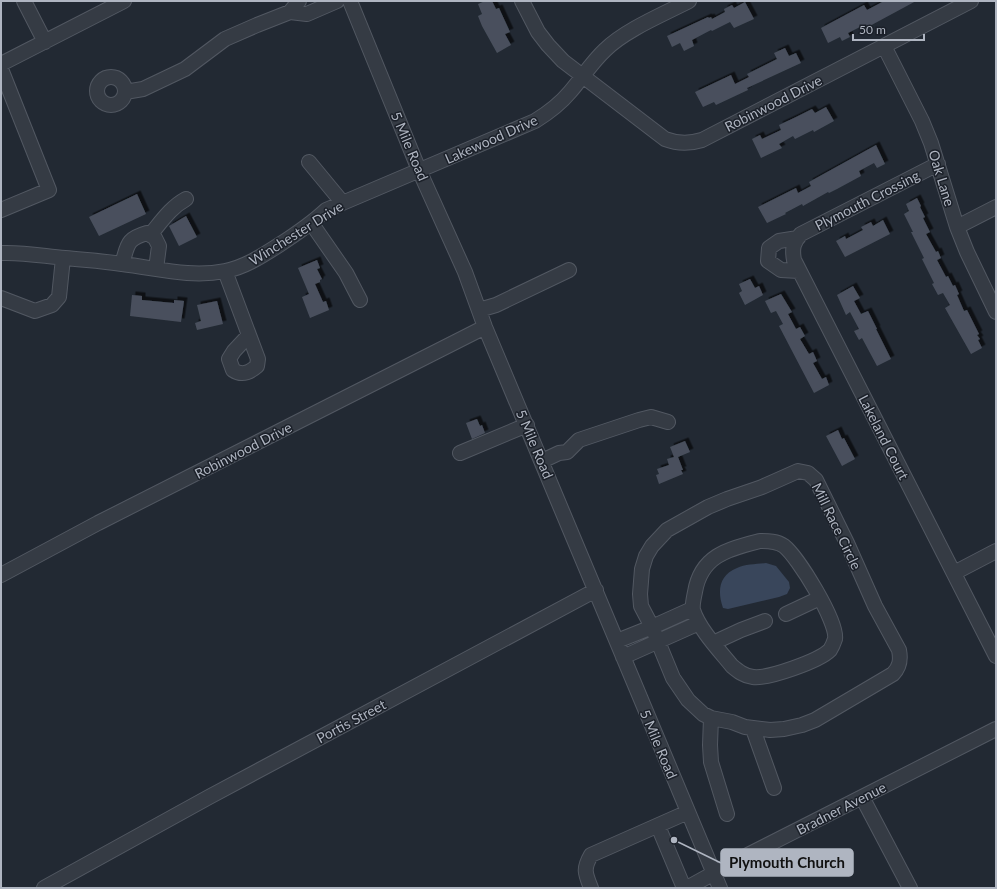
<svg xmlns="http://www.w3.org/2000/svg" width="997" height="889" font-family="Lato,sans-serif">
  <defs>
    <filter id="shadow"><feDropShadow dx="3.5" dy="-3.5" stdDeviation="0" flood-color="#0009"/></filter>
  </defs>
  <rect width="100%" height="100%" fill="#222933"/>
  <!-- water -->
  <path fill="#39465b" d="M766,563L776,566L789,582L790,588L787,594L779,597L728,609L723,608C717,591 719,575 737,568C745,564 757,564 766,563Z"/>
  <!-- building -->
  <path fill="#49505d" filter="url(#shadow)" d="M485,1H492L496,9L499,8L510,32L505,34L511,45L497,53L482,26L478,16L482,14L478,4Z
    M884,1H916L866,28L864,25L848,33L850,37L842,41L840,37L828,43L821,28L864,5L867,10Z
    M745,2L754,19L734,28L730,22L712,31L711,30L692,40L694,46L684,51L680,43L672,47L667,36L708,17L709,18L711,17L712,19L725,12L724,9L732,5L734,8Z
    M785,48L789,56L796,53L801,63L747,88L748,90L716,105L714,102L703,107L695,92L731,75L735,84L749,77L747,74L777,59L774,53Z
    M826,107L834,121L814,132L813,130L795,139L793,136L779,144L782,148L761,158L752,139L760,135L762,139L781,130L779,125L796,117L812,109L815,113Z
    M876,145L885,164L877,168L874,163L859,171L861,176L837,189L829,193L828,192L803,206L802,204L785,213L786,214L767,223L758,207L796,188L798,193L811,186L809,182Z
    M137,194L146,214L99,236L89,217Z
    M917,198L921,206L920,207L925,217L923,218L930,232L926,234L936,252L938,251L941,258L937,260L946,277L948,276L953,286L955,285L959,294L957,295L964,311L967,310L979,334L977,335L980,339L978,340L982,348L971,354L945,308L950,305L943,293L938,295L932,284L934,283L922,259L924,258L911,232H913L904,214L909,211L906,204Z
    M186,216L197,237L179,246L169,226Z
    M883,220L890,234L845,257L836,241L845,236L846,239L863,230L861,227L871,222L873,226Z
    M317,260L320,268L317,269L322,279L320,280V282L315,284L323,302L326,301L329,310L310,318L302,297L309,294L298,268Z
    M750,279L755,288L759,286L763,295L745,305L739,293L742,291L739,284Z
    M853,286L860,298L854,301L861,314L868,311L877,329H876L891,359L877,366L862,338L859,340L854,331L859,329L850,312L846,315L837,295Z
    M781,294L792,312L788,314L796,329L800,327L805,336L800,339L809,354L813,352L817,361L813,363L822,379L826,377L829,385L814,393L779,326L783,324L776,311L771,313L765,301Z
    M132,295L142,296V300L163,302L174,303V300L184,301L181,322L130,316Z
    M217,301L223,324L197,330L195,323L201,321L197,305Z
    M477,419L480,426L482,425L485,433L472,439L466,423Z
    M838,430L842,439L844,438L855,459L842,466L826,436Z
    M685,441L690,452L678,457L683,470H681L683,474L659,484L656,475L659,474L657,469L669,465L667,459L674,457L670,447Z"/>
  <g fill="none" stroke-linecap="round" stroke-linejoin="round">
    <!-- minor casing -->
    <g stroke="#525862" stroke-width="16">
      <path id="minor" d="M24,1L45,42
        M350,1L419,170L465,272L485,327L720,888
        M522,1L538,32L548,45L563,61L665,139C678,144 689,144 702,140L971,1
        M290,12L299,1
        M884,46L922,121L931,143L957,227L967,252L996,312
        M1,64L124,1
        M1,69L49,190L1,210
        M97 91a14 14 0 1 1 28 0a14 14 0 1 1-28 0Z
        M125,92L143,89L185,69L225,39L257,25L290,12L307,14L337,1
        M309,162L342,202
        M938,164L801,234C793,242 792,249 794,260L996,656
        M312,224L346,273L360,300
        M957,227L996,207
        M150,235C161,222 171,207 186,199
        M798,238L779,241L769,248L768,261L781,270L799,271
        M1,253C23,252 43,256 65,258C84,260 103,261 122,264C157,268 190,278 225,271C245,267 262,256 279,245C296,234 311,224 326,210L535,121C548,113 560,104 570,92C582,78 592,62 605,50C625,30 664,14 689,1
        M122,264C128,245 126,239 147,233L155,238L159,246L156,269
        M225,271L258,359L257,366C249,373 242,376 233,370L229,359L234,351L249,335
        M1,298L35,311L52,305L59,297L63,258
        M479,310L496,305L569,270
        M460,453L527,425
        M542,461L559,453L567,452L579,440L639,420L651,417L668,422
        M798,471L808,473L816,480L847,543L875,606L899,650C901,660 900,667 893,674L815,720L802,725L784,729L770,730L745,727L732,722L711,718L703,714L688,700L673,678L652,627L641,606L640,594L642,569L646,556L652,546L667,530L708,507L727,499L762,487Z
        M760,541C768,541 777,541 784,546C798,557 838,622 835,639C834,642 832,647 830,650C819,661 768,679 753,677C744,676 738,671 732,666C719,650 699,629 693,610C692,605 694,597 695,592C701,555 729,549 760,541Z
        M954,573L996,551
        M1,575L98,523L485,327
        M786,614L820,598
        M617,641L652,627L692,609
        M713,643L741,630L765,621
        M623,657L699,623
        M711,718L710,745L711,762L727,814
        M753,729L774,788
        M862,797L910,888
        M658,826L684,888
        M44,888L209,797L596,590
        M591,888C585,873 583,869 591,855L688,812
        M687,888L734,862L996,729"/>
    </g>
    <!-- minor -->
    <use href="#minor" stroke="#353b44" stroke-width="14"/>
  </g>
  <g text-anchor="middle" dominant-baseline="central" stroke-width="3" stroke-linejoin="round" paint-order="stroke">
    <!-- street labels -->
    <g font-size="14" fill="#afb5c1" stroke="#1b2029">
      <text transform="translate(773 103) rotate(-27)">Robinwood Drive</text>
      <text transform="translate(491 139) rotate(-24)">Lakewood Drive</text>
      <text transform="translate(410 146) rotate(67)">5 Mile Road</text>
      <text transform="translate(942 178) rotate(73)">Oak Lane</text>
      <text transform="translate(867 200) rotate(-27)">Plymouth Crossing</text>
      <text transform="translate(296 233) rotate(-32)">Winchester Drive</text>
      <text transform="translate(884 437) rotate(63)">Lakeland Court</text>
      <text transform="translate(535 444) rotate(67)">5 Mile Road</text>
      <text transform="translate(243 450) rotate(-27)">Robinwood Drive</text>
      <text transform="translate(837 526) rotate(64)">Mill Race Circle</text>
      <text transform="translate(351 721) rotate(-28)">Portis Street</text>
      <text transform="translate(659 744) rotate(67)">5 Mile Road</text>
      <text transform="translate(841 808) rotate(-27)">Bradner Avenue</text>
    </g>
  </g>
  <!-- callouts -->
  <path fill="none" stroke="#afb5c1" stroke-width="1.5" d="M674 840L721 863"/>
  <circle fill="#afb5c1" stroke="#1b2029" stroke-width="1.5" cx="674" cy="840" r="4"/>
  <rect fill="#afb5c1" stroke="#afb5c1" stroke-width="1.5" x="721" y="849" width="132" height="27" rx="4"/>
  <g font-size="15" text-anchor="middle" font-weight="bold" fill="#111">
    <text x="787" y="868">Plymouth Church</text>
  </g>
  <!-- border -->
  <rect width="997" height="889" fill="none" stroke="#afb5c1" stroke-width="4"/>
  <!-- scale -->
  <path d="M853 34v6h71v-6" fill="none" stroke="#afb5c1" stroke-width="2"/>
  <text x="859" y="34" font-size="12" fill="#afb5c1" stroke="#1b2029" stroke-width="3" paint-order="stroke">50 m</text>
</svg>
